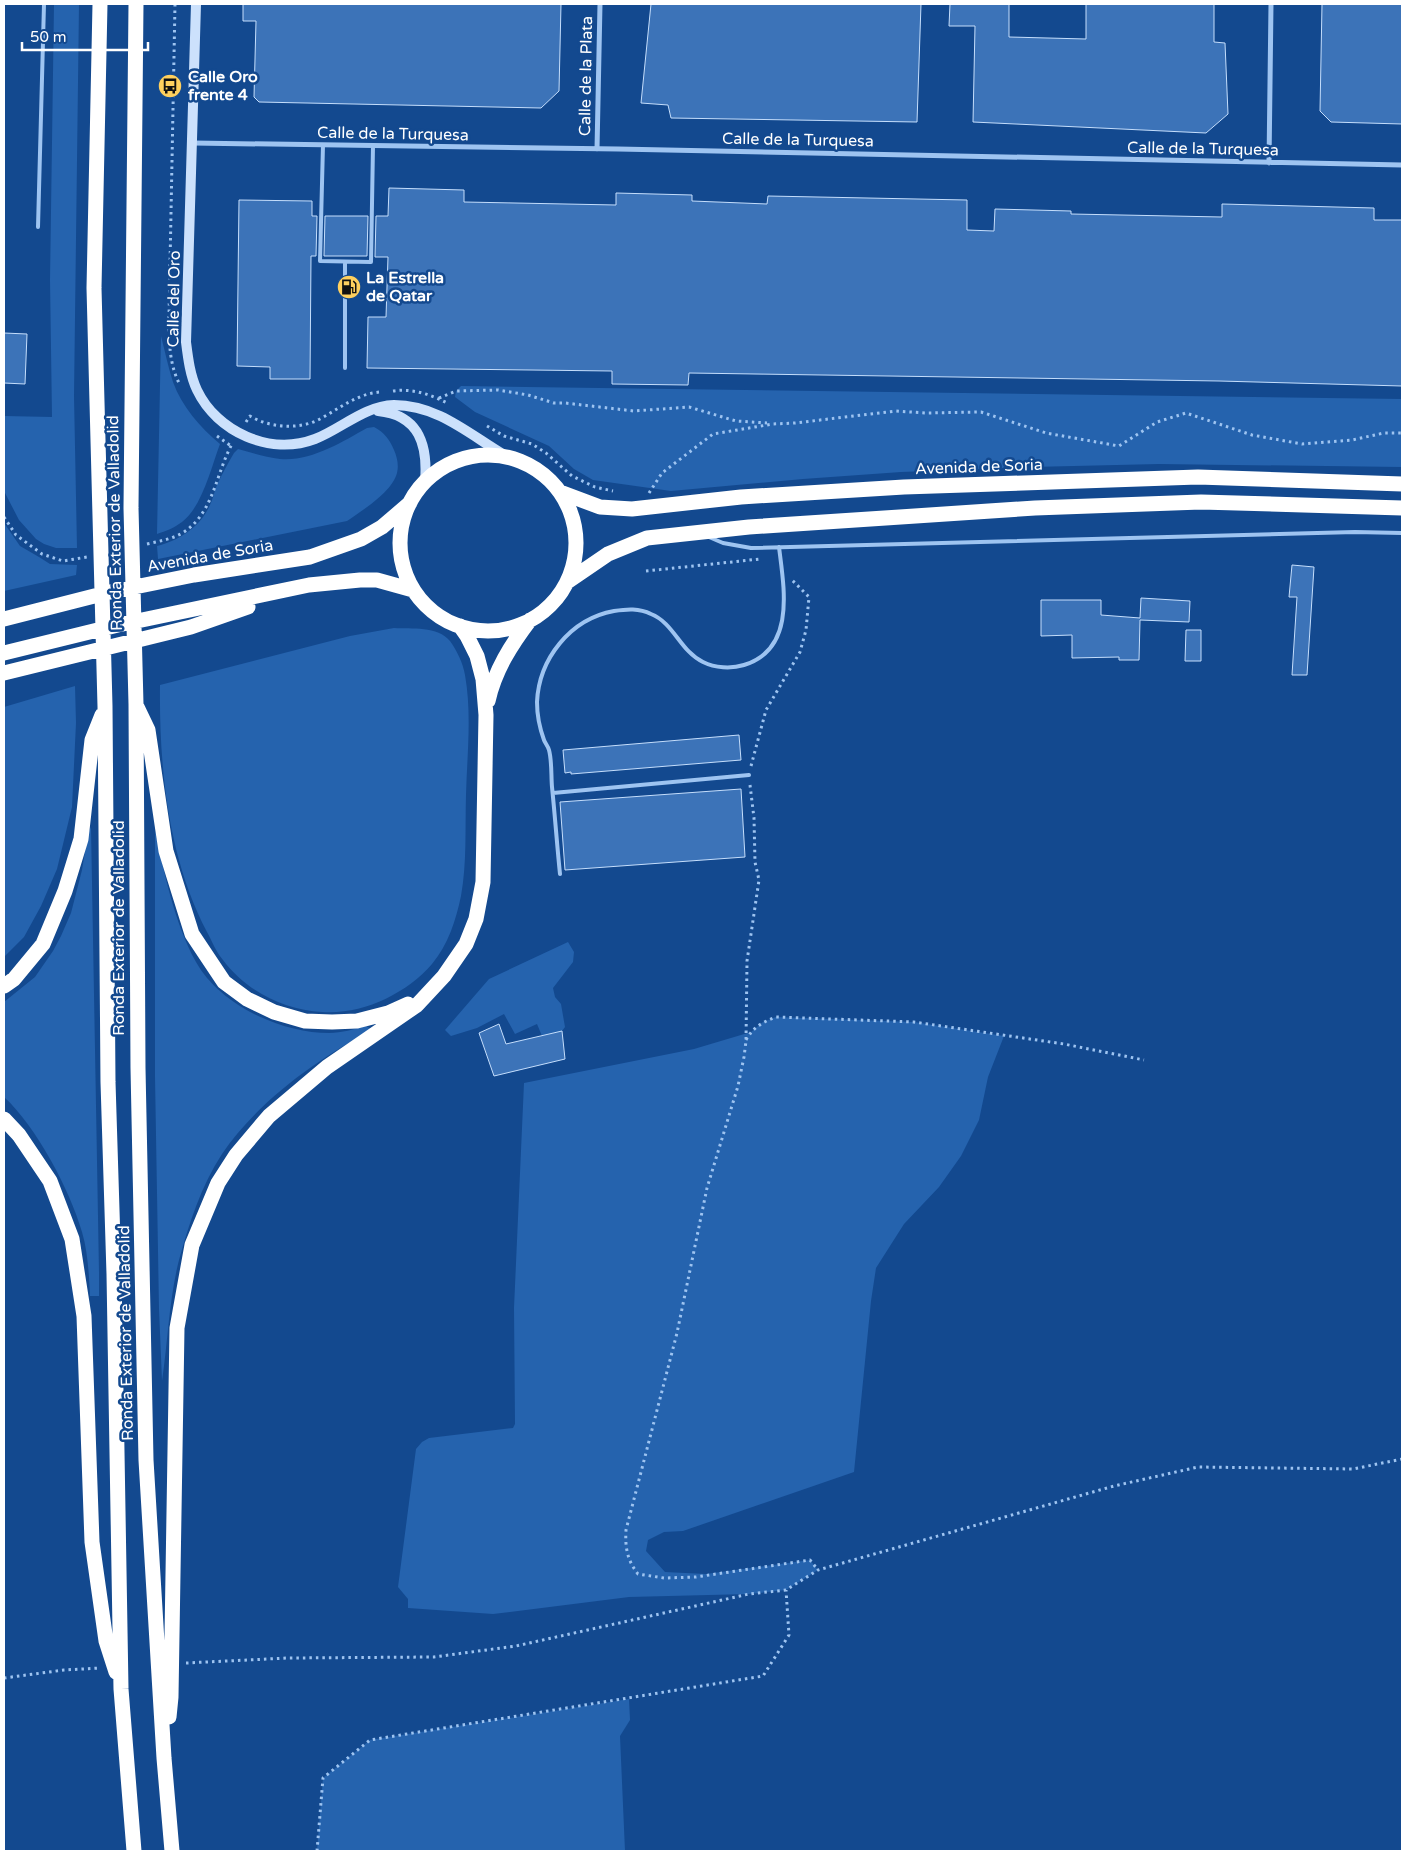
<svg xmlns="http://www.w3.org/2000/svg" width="1406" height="1855" font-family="'Varela Round',sans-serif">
  <rect width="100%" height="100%" fill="#13498f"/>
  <!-- green -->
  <path fill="#2563ae" d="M54,4H79L74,396L77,548H56L44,544L36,539L19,520L4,491V416L52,417L50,280Z
    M161,336C165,351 168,367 173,382C182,407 200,427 220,444C211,468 202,507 182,522C174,528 166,531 157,534Z
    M461,386L1402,399V467L1159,464L1031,467L901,472L803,479L671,491L593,480L574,469L549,446L475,412L455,397L456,391Z
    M374,427C385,433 389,439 394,450C397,457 399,465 397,473C392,492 363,510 347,521L158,559L157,546C178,541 200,527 209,507C213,500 214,492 217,485C222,474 228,463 234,453L238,449C252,453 266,457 280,459C310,462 342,442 367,428Z
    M4,523L20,546L39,557L50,564L77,565L76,575L4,591Z
    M394,628C411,629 438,626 450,641C457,651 463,663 465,675C472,714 467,756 466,795C465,829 467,863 461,896C456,920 448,945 432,964C406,994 362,1015 322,1012C284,1010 246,991 223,960C216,952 212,941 207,932C168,858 159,767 160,685L350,636Z
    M75,686L76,723L72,807L57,869L41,906L24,937L4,957V707Z
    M91,827L99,1272V1296H90C89,1276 88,1252 82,1232C70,1190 36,1126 4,1097V1002L35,977L53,951L61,936L71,913L82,870L88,833Z
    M155,831C165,875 174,922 196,962C220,1005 281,1033 329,1033C342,1033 354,1029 366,1026L373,1030C319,1057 256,1103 222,1154C201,1186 189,1224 179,1260C169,1299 168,1341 162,1381L159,1309L155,1077Z
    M568,942L574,952L573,962L553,988L555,997L561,1004L565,1027L562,1031L542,1036L537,1024L515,1034L504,1014L477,1028L451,1036L445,1030L489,979Z
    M776,1017L914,1022L1004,1036L988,1077L979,1120L961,1156L939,1187L904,1224L876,1268L871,1301L854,1472L683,1531L664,1532L648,1540L646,1551L665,1572L706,1574L810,1560L818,1570L786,1590L749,1594L629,1597L493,1614L408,1608V1599L398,1587L416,1449L422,1442L429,1438L513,1428L515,1424L514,1308L524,1083L694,1049L751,1032L763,1022Z
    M629,1699L630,1720L620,1736L625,1851H317L323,1778L370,1740Z"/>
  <!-- building -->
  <path fill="#3c73b8" stroke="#c5defc" d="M243,4H561L559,91L541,108L259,102L254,97L256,21H243Z
    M651,4H921L917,122L671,118L668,105L641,103Z
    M950,4H1009V37L1086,39V4H1214V42L1225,43L1228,114L1206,133L973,122L975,26H949Z
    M1322,4H1402V124L1331,122L1320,111Z
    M389,188L464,190V202L616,205V193L692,195V201L767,204L768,196L967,200V230L994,231L995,209L1071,211V214L1222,217V204L1374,208V220H1402V386L1219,381L689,373L688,385L612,384V371L367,368L368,317H386L388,257H375L376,216H388Z
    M239,200L312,201V216H317L316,256H311L310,379H270V367L237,366Z
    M325,216H368L367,256H324Z
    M4,333L27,334L25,384L4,383Z
    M1292,565L1314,567L1307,675H1292L1297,597H1289Z
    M1141,598L1190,601L1189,622L1140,620L1139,660H1119V657L1072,658V635L1041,636V600H1101V615L1140,618Z
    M1186,630H1201V661H1185Z
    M739,735L741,760L571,774V772L565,773L563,750Z
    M741,789L745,857L565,870L560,802Z
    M499,1024L506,1044L562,1031L565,1059L494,1076L479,1033Z"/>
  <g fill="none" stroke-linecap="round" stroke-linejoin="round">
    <!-- path -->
    <path stroke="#9ec4f1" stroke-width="3" stroke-dasharray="2.5 4" stroke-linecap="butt" d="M175,4L169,317C169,340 169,363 179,383
      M393,391C413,388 432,395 449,404
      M439,398L456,391L498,390L528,395L554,403H565L634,411L689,407L736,421L767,423
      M246,422L250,416C270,428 299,430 320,419C340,408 357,394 380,392
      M487,426L504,436L532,444L546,453L572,476L595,487L613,491
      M217,436L231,446
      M649,493L662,473L713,434L773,424L795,423L896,411L925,413L981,412L1046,433L1119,446L1157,422L1186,413L1252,435L1302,444L1352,440L1384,433H1402
      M4,517L16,535L42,554L63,561L87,557
      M147,544C160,541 173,539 184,532C214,512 216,473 232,444
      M646,571L760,559
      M751,766L766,710L800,652L806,630L809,597L792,580
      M750,785L754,818L755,862L759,880L747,961L746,1041L744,1057L738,1086L707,1188L677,1333L626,1530C625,1547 627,1560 638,1574L664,1578L696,1577L810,1560L818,1570
      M746,1040C753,1027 763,1022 776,1017L914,1022L1064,1044L1144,1060
      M186,1663L288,1658L434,1657L516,1646L749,1594L786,1590L818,1570L1114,1486L1198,1467L1353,1469L1402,1459
      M4,1678L64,1670L100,1668
      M317,1851L323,1778L370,1740L763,1676L789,1635L786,1590"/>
    <!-- lane -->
    <path stroke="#9ec4f1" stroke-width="4" d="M323,145L320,261L371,262L373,146
      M38,227L44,4
      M345,368V262
      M709,537L723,543L751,548L1355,532L1402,533
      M553,793L749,775
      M560,874C557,845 555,816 552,787C551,776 552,761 549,750C548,746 545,743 544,740C540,729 537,714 537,702C539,659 570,619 614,611C627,609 639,608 651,614C674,623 680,651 703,662C715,668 731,669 744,665C796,649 784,588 779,547"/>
    <!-- street -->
    <path stroke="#9ec4f1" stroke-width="5" d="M193,143L618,149L1402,165
      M597,149L600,4
      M1269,163L1271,4"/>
    <!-- secondary -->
    <path stroke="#cce1fc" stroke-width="10" d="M196,4L186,342C188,358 190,375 197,390C217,432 270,456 315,439C341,429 364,406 394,405C438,405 470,435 506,456
      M378,411C420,415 428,446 425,482"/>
    <!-- highway -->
    <path stroke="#fff" stroke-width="15" d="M100,4L94,288L105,706L108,1082L114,1274L121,1689L134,1851
      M136,4L131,508L136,704L138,1068L146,1460L164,1758L172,1851
      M400 543a88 88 0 1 1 176 0a88 88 0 1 1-176 0Z
      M560,492L600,507L632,509L741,497L904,487L1198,477L1402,484
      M567,582L608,554L647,538L749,527L1035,508L1201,502L1402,508
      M4,619L110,592L194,575L310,557L361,539L382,527L410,503
      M4,653L118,625L309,585L360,580H377L413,590
      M4,673L191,627L248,607
      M488,701C495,670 511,645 530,620
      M137,707L148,730L166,851L192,934L224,982L247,999L274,1012L305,1021L332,1022L357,1021L388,1013L408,1004
      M4,986L14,979L43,944L65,891L81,839L92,740L102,715
      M4,1119L19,1135L50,1181L72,1239L84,1316L92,1542L106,1641L116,1672
      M169,1717L171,1697L177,1328L192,1245L218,1183L236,1155L269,1116L327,1067L417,1005L444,976L466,944L476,919L483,882L486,715L483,679L477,656L467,636L460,626"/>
  </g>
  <!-- icons -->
  <defs>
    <g id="bus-disc" transform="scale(1.25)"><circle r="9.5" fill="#ffd05e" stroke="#13498f"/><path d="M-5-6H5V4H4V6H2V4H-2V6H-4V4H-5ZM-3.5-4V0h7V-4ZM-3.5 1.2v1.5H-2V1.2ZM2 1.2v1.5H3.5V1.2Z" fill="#111"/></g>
    <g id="fuel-disc" transform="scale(1.25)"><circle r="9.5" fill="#ffd05e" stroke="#13498f"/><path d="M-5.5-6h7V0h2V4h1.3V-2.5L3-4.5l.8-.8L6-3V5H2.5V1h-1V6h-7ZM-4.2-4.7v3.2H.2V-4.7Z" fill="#111"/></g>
  </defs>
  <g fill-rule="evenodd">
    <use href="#bus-disc" x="170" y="86"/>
    <use href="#fuel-disc" x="349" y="287"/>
  </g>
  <g text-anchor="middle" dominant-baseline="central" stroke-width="5" stroke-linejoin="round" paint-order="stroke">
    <!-- street labels -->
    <g font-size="16" fill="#fff" stroke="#13498f">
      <text transform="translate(586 76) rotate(-89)">Calle de la Plata</text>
      <text transform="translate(393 134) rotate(1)">Calle de la Turquesa</text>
      <text transform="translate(798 140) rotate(1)">Calle de la Turquesa</text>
      <text transform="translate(1203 149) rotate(1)">Calle de la Turquesa</text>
      <text transform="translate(174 299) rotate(-89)">Calle del Oro</text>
      <text transform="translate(979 467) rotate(-2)">Avenida de Soria</text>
      <text transform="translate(115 523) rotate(-91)">Ronda Exterior de Valladolid</text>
      <text transform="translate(210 556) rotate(-10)">Avenida de Soria</text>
      <text transform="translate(119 928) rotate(-90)">Ronda Exterior de Valladolid</text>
      <text transform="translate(126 1333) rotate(-91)">Ronda Exterior de Valladolid</text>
    </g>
    <!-- poi labels -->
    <g font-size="16" font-weight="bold" fill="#fff" stroke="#13498f" text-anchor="start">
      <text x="188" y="77">Calle Oro<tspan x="188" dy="18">frente 4</tspan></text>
      <text x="366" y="278">La Estrella<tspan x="366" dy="18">de Qatar</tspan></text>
    </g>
  </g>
  <!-- border -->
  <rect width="1406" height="1855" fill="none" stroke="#ffffff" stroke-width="10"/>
  <!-- scale -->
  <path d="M22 42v8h126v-8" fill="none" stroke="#ffffff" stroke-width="2.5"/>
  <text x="30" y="42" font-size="15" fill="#ffffff" stroke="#13498f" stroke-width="4" paint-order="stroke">50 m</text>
</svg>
